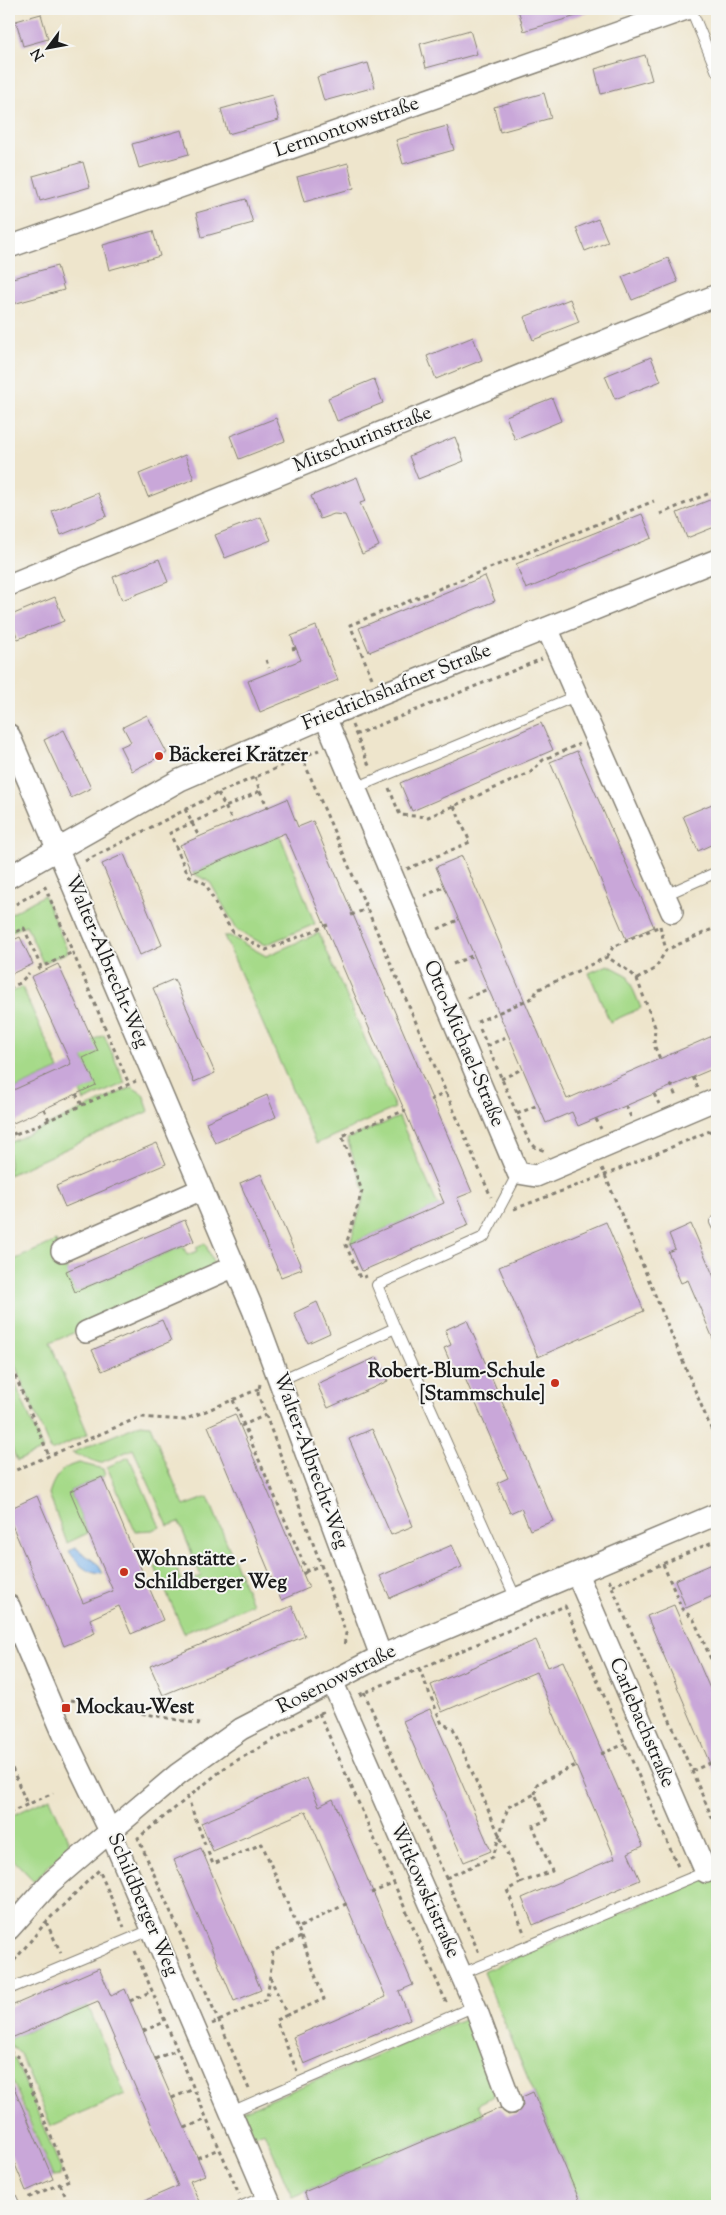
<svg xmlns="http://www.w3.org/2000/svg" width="726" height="2215" font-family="'Sorts Mill Goudy',serif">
  <rect width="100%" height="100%" fill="#f6f6f2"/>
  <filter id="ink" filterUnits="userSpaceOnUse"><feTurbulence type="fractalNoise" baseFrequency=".02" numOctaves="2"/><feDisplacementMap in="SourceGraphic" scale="10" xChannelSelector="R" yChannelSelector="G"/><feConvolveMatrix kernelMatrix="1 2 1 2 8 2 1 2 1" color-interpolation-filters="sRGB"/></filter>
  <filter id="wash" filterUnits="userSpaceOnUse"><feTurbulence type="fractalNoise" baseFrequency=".0096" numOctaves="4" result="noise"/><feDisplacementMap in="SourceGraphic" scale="20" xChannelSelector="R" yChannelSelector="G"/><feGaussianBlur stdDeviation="1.12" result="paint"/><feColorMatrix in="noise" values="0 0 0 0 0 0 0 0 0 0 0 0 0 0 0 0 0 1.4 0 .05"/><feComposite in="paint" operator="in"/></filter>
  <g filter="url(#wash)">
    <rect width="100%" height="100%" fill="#eee5cc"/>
    <!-- green -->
    <path fill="#a6da89" stroke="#617b52" d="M280,835L315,924L265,945L237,930L210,882L192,873Z
      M44,895L68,952L43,963L26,925L9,933V915Z
      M319,933L395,1108L316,1144L224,936H230L266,956Z
      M608,965L627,975L641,1008L610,1022L589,973Z
      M22,987L59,1069L9,1092V993Z
      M104,1035L125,1083L84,1101L80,1092L95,1085L83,1058L93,1040Z
      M132,1087L143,1094L149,1111L9,1175V1143Z
      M399,1117L438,1206L350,1244L365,1192L347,1139Z
      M56,1241L75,1292L183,1246L187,1255L198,1251L196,1247L205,1243L217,1271L50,1343L88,1434L51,1451L9,1351V1247L14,1260Z
      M9,1368L43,1450L17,1461L9,1441Z
      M141,1424L150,1425L184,1506L208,1497L252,1604L184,1633L155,1567L172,1558L183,1583L201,1576L179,1522L168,1526L133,1449L100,1463L72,1453Z
      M129,1457L160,1527L153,1530L135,1531L107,1467Z
      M79,1463L103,1469L105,1476L70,1491L88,1533L67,1543L49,1494C54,1477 61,1467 79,1463Z
      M50,1798L70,1844L34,1881L9,1855V1817Z
      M717,1872V2206H582L483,1972Z
      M88,2006L125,2094L51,2126L20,2054L9,2043V2039Z
      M468,2017L494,2096L478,2104L483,2115L292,2197L264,2131L249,2138L238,2113Z
      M9,2055L15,2059L61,2169L60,2176L53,2177L9,2072Z"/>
    <!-- water -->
    <path fill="#7cb3eb" stroke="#4c6884" d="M76,1548L99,1565L103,1574C86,1574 78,1564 69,1551Z"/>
    <g id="blocks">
      <!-- building -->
      <path fill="#c9a7d9" d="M518,9H587V13L524,31Z
        M41,14L48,39L23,46L16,21Z
        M470,30L477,54L426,68L420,44Z
        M645,55L652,80L601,94L595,69Z
        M368,63L375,87L324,101L317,77Z
        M544,93L551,118L500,132L494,107Z
        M272,95L279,120L228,134L221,109Z
        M447,126L454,150L403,164L396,140Z
        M182,130L189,154L139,168L132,144Z
        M83,162L90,187L40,201L33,176Z
        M348,163L354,188L304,202L297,177Z
        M246,199L253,223L202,237L196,213Z
        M598,219L608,242L585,251L576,228Z
        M153,231L160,256L109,270L103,245Z
        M668,258L678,282L632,300L622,277Z
        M57,266L64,290L13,304L9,279Z
        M570,299L579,322L533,340L524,317Z
        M473,337L482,360L436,379L427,356Z
        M651,357L661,381L615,399L605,376Z
        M374,379L383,403L337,421L328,398Z
        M552,398L561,421L515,440L506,416Z
        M276,418L285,441L239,459L230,436Z
        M455,437L464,461L418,479L409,456Z
        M185,455L194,479L148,497L139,474Z
        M357,477L366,501L360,503L379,546L362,554L345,515L334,514L320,519L311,496Z
        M98,493L107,516L61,535L52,511Z
        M717,497V526L687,538L677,513Z
        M642,514L652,538L526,589L516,564Z
        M261,517L271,540L225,558L215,535Z
        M159,559L168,582L122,600L113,577Z
        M485,576L495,601L369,652L359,628Z
        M55,597L64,621L18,639L9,616Z
        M316,626L338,680L260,712L248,681L301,660L291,636Z
        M147,715L167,753L132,771L120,747L131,742L123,727Z
        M541,723L553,750L412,811L400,783Z
        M64,730L91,788L71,798L44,740Z
        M577,751L654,927L626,939L550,762Z
        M287,799L298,827L313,821L472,1192L457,1198L469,1225L362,1271L350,1244L444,1203L406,1114L285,833L192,873L180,845Z
        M717,802V842L698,851L683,816Z
        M124,854L162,945L140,955L102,864Z
        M462,856L567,1099L717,1034V1067L578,1126L572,1112L546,1123L436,867Z
        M20,937L33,964L9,975V942Z
        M58,964L98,1051L83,1058L96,1085L9,1125V1092L71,1064L31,977Z
        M174,979L215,1073L194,1082L153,988Z
        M267,1095L276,1117L215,1143L206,1122Z
        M157,1143L166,1164L65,1207L56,1186Z
        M261,1174L302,1269L281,1277L240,1183Z
        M185,1220L194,1241L75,1292L66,1271Z
        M606,1222L644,1311L538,1357L499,1267Z
        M691,1224L717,1284V1348L688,1280L681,1283L668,1252L675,1249L669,1234Z
        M317,1302L330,1333L308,1343L294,1313Z
        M162,1320L171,1341L102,1371L92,1350Z
        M467,1320L553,1521L530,1530L521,1508L510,1513L497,1483L508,1478L464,1376L457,1378L444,1348L451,1345L445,1330Z
        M377,1357L388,1381L328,1408L317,1384Z
        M235,1414L309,1588L281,1600L208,1426Z
        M372,1429L413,1526L391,1535L349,1439Z
        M102,1477L163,1620L131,1634L119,1606L90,1619L95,1633L64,1646L9,1518V1509L37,1496L83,1603L113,1591L70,1491Z
        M452,1545L462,1567L390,1598L380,1576Z
        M717,1562V1594L686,1608L675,1580Z
        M674,1605L717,1705V1780L647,1616Z
        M292,1606L305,1636L163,1695L150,1666Z
        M536,1640L548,1667L563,1661L643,1846L628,1853L640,1880L533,1925L522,1898L615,1858L536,1672L442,1712L431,1685Z
        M430,1709L491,1851L464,1862L403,1721Z
        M307,1778L319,1806L333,1799L413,1985L399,1991L410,2019L304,2064L293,2037L386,1997L306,1811L213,1851L201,1823Z
        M201,1848L261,1990L234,2001L174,1860Z
        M99,1968L111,1996L125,1989L130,2001L205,2175L190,2181L201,2206H132L178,2186L98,2001L9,2039V2007Z
        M9,2076L53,2179L26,2191L9,2150Z
        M533,2092L582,2206H310L304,2192L500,2108L508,2115L516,2114L523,2106L522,2097Z"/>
    </g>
  </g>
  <g filter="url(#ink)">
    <use href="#blocks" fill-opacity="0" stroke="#858074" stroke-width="1"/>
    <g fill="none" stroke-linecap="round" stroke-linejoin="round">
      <!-- lane casing -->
      <g stroke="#858074" stroke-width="12">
        <path id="lane" d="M691,9L717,72
          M355,788L578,695
          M665,895L717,872
          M715,1222L717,1226
          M395,1328L516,1599
          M281,1380L395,1328L377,1285L484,1237L518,1173
          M461,1974L717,1867
          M9,1989L153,1929
          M231,2112L475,2006
          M9,2193L15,2206
          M242,2206L266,2196"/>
      </g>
      <!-- street casing -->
      <g stroke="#858074" stroke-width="24">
        <path id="street" d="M9,247L686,9
          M9,585L717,295
          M547,628L672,912
          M325,717L518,1173L536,1176L717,1099
          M9,735L254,1312L381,1656
          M9,877L180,780L325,717L717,560
          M62,1251L202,1189
          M86,1332L235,1266
          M577,1574L706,1872
          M9,1606L66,1740L110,1831L271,2206
          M332,1681L475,2006L511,2103
          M9,1929L50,1883L86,1852L178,1774L241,1729L381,1656L717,1514"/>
      </g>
      <!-- path -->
      <path stroke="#858074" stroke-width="3" stroke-dasharray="4 4" stroke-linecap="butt" d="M660,514L717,490
        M618,516L620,522
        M292,649L296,648
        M266,660L269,668
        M372,678L350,625L654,501
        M352,725L370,768
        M355,735L542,659
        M298,748L491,1197
        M255,777L260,791L170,833L188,875L206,884L219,911L233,932L266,950L328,925
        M389,788L400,815L428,817L530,773L543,760L579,744
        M260,791L268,808
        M218,793L233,822
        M185,809L199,837
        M85,861L218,793L319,750
        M407,869L470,842L454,806
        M424,896L444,887
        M9,908L45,887L129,1084
        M351,915L367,909
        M660,926L666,950
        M438,929L458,920
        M9,935L24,928L41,967
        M607,957L613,947L660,926
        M453,964L474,955
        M38,969L73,952
        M637,979L655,969L666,950L717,927
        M9,988L20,983L29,973
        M467,998L488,989
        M477,1022L534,997L537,990L607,957L630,972L637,979L655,1027L654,1045L661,1061
        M480,1029L528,1139L535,1147L545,1151
        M487,1046L508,1036
        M693,1077L698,1088
        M501,1079L522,1069
        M671,1084L676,1097
        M76,1094L82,1105
        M654,1094L659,1104
        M430,1100L446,1093
        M626,1106L631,1117
        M44,1109L49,1120
        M517,1114L538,1105
        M596,1119L601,1129
        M10,1125L15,1135
        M9,1138L136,1081
        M602,1168L717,1443
        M514,1209L605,1175L717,1128
        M367,1276L360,1278L346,1245L362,1191L342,1136L406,1110
        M9,1361L49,1456
        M260,1384L258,1394L346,1633L344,1646
        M233,1400L307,1571L321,1565
        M241,1426L266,1415
        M9,1473L140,1417L184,1420L259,1389
        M663,1564L680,1604
        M303,1574L307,1571
        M609,1580L717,1829
        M612,1586L717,1540
        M681,1608L694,1620L717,1673
        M419,1668L442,1724L453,1728L520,1883L507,1890L525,1935
        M364,1692L479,1953
        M359,1695L565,1606L679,1869
        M71,1700L200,1724
        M319,1713L447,2004
        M601,1754L625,1744
        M9,1761L27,1804
        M692,1771L717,1760
        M535,1794L537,1784L578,1764
        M187,1796L206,1847
        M9,1813L53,1793
        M208,1852L213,1864L262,1844L298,1928
        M446,1878L493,1857L508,1807L535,1794L547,1820L533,1826L552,1871L520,1883
        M371,1893L393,1884
        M46,1922L61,1953
        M135,1951L239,2194
        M9,1967L46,1922L99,1870L124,1927
        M270,1977L287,2015L324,1999L301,1937
        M130,2001L152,1991
        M287,2015L276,2020L297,2071
        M212,2024L267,1999L273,1951L301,1937L298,1928L348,1903
        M143,2031L165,2022
        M9,2051L18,2057L69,2180L25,2199
        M155,2059L177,2050
        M249,2089L138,1838L227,1766L326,1710
        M172,2098L194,2089
        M185,2128L207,2119
        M197,2158L219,2149
        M60,2184L70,2206"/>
      <!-- lane -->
      <use href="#lane" stroke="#fff" stroke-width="10"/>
      <!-- street -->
      <use href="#street" stroke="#fff" stroke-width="21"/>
    </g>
  </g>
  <!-- markers -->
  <g fill="#c8321e" stroke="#f6f6f2" stroke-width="2">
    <circle cx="159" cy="756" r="5"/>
    <circle cx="555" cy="1383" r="5"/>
    <circle cx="124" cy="1572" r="5"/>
    <rect x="61" y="1703" width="10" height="10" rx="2.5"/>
  </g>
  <g text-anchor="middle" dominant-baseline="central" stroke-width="4" stroke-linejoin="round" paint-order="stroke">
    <!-- street labels -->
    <g font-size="20" fill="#1c1c1c" stroke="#f6f6f2">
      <text transform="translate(347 128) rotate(-19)">Lermontowstraße</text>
      <text transform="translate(363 440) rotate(-22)">Mitschurinstraße</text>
      <text transform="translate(397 688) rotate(-22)">Friedrichshafner Straße</text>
      <text transform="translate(106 962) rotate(67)">Walter-Albrecht-Weg</text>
      <text transform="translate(463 1044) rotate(67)">Otto-Michael-Straße</text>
      <text transform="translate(310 1461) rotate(70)">Walter-Albrecht-Weg</text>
      <text transform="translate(337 1680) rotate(-27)">Rosenowstraße</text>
      <text transform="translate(641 1723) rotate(67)">Carlebachstraße</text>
      <text transform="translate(424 1891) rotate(66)">Witkowskistraße</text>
      <text transform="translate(142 1905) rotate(67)">Schildberger Weg</text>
    </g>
    <!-- poi labels -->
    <g font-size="20" font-weight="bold" fill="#1c1c1c" stroke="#f6f6f2" text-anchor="start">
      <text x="169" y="756">Bäckerei Krätzer</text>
      <text x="545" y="1372" text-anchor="end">Robert-Blum-Schule<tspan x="545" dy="23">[Stammschule]</tspan></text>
      <text x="134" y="1560">Wohnstätte -<tspan x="134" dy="23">Schildberger Weg</tspan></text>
      <text x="76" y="1708">Mockau-West</text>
    </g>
  </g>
  <!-- margin -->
  <rect width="726" height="2215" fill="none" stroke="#f6f6f2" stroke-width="30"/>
  <!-- north arrow -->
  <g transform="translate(48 48) rotate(238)" stroke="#f6f6f2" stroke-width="4" paint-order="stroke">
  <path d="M0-4L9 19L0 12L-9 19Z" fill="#1c1c1c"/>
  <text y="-8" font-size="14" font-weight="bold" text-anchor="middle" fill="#1c1c1c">N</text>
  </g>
</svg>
